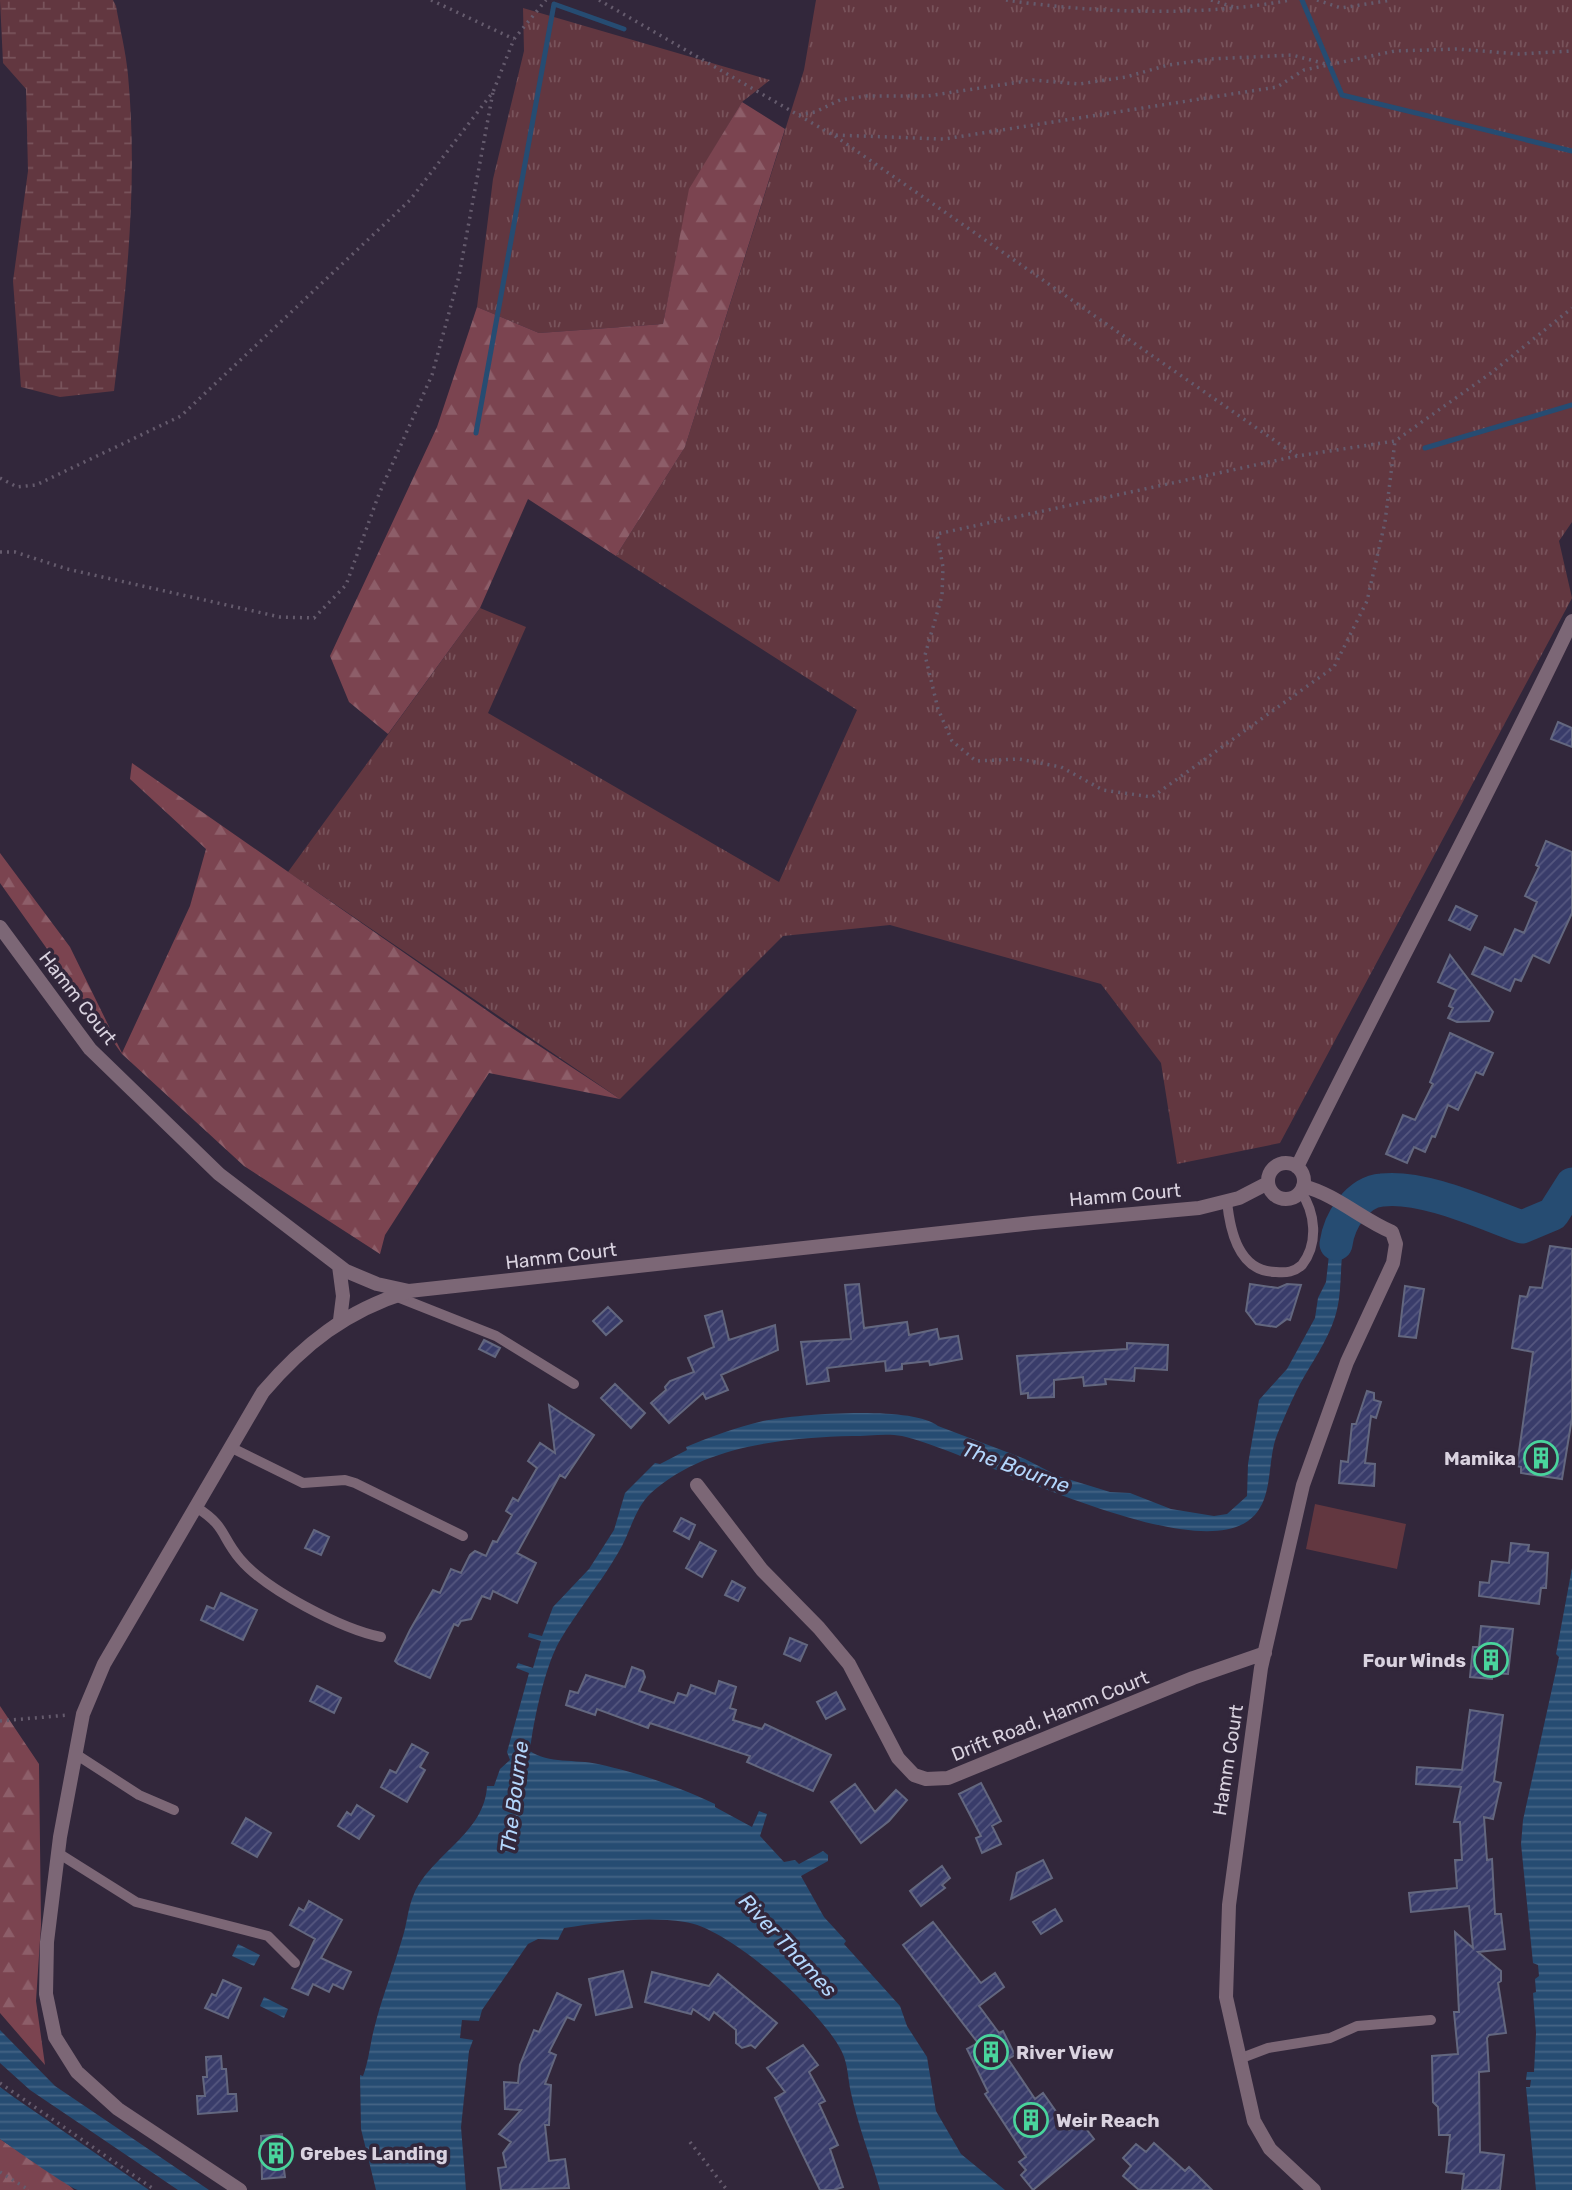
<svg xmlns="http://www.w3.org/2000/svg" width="1572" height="2190" font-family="Rubik,sans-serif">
  <defs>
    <pattern id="grass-tufts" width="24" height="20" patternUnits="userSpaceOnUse" patternTransform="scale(1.75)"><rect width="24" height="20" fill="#623740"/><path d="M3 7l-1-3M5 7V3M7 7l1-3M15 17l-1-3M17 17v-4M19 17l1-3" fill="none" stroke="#78535b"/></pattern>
    <pattern id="forest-firs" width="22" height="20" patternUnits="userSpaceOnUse" patternTransform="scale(1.75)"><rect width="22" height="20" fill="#7b4450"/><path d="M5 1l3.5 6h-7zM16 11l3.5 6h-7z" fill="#8d5e69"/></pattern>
    <pattern id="wetland-marsh" width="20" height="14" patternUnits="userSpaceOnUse" patternTransform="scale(1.75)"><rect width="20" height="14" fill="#623740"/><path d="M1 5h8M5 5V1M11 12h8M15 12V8" fill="none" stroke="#78535b"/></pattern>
    <pattern id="water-rules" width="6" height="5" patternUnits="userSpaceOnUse" patternTransform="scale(1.75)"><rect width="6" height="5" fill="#264c72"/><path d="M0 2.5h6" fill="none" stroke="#456586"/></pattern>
    <pattern id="building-hatch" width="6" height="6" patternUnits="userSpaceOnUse" patternTransform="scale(1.75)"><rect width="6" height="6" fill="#393c6a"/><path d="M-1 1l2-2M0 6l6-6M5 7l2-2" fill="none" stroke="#55577f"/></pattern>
  </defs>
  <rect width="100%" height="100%" fill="#32273b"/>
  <!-- grass -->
  <path fill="url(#grass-tufts)" d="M816,0H1572V522L1559,541L1572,598L1280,1143L1177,1164L1161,1063L1101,984L890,925L783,936L620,1099L288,872L480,608L526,627L488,713L779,882L857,710L616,556L685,447L804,70Z
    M523,8L770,80L742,102L690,189L663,324L539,333L477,307L493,179L524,51Z"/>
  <!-- forest -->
  <path fill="url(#forest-firs)" d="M742,102L785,129L685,447L616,556L528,499L480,608L388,734L349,702L330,656L437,427L477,307L539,333L663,324L689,189Z
    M132,763L512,1028L620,1099L489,1073L385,1235L380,1254L244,1166L122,1054L0,883V853L70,947L122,1053L190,906L206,849L130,779Z
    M0,1706L39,1764L41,1925L36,2001L45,2065L0,2013Z
    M0,2139L68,2184L74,2190H0Z"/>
  <!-- wetland -->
  <path fill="url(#wetland-marsh)" d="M0,0H113L116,6C120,29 126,52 128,75C138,180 127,286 114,391L60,397L21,387L13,281L28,171L26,89L3,63Z"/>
  <!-- pitch -->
  <path fill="#623740" d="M1315,1504L1406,1524L1397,1569L1306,1549Z"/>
  <!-- water -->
  <path fill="url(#water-rules)" d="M1346,1205L1357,1215C1334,1244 1346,1283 1335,1317C1328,1340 1312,1362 1300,1384C1292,1399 1284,1418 1277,1435C1266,1463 1275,1502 1248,1521C1185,1565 975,1453 902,1436C887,1433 868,1436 852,1436C784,1438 704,1445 651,1493C634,1509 630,1534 618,1553C600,1584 577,1611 559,1642C545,1667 533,1722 530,1751C548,1764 576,1759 598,1764C642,1774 674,1785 715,1804V1807L752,1827L759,1811L767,1814L760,1836L784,1862L795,1860L799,1864L823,1851L828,1855V1861L801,1876L824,1917L846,1941L844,1944L900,2006L907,2026L927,2057L936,2111L961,2154L1005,2190H880C871,2158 858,2126 851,2093C848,2080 848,2064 842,2052C823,2012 730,1928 685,1922C644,1916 605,1922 564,1928L558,1940L538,1939L528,1944L482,2010L479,2021L462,2020L460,2038L473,2040L469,2051L461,2127L466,2190H376L361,2129L360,2075L363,2076C369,2060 370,2044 374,2029C382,1997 394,1967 403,1936C407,1923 408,1907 414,1894C431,1855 485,1833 487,1786H494L500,1769L510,1760L507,1752L529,1673L516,1668L518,1663L533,1668L541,1641L528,1637L529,1633L542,1636L553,1607L589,1569L614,1530L625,1493L655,1463L660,1464L687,1450L686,1447C710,1437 737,1427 763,1421C797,1414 913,1405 938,1426L1025,1459L1058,1476L1110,1492L1130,1493L1171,1509L1214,1516L1227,1514L1247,1496L1248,1464L1259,1400L1287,1369L1315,1318L1318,1298L1326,1282L1331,1237L1337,1216Z
    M1572,1568V2190H1536L1526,2087H1530L1531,2080H1526L1527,2072H1534L1536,2033L1533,1993L1536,1992L1535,1979L1539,1976L1538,1965L1533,1963L1521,1844L1523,1820L1559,1657L1556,1654Z
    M238,1944L260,1955L254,1966L232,1956Z
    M264,1997L288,2009L284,2018L260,2006Z
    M0,2030L55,2086L209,2190H178L30,2090L0,2063Z
    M0,2087L15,2098L149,2190C126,2190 101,2190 78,2190C71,2189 10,2146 0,2139Z"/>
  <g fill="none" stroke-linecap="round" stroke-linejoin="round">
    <!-- stream -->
    <path stroke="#264c72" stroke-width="5" d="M1302,0L1342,95L1572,151
      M476,433L554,4L624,29
      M1425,448L1572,405"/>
    <!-- river -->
    <path stroke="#264c72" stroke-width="33" d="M1336,1244C1339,1221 1357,1192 1382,1190C1423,1185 1483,1213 1522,1227L1553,1214L1572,1184"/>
  </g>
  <!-- building -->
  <path fill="url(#building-hatch)" stroke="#63677f" stroke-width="2" d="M1558,722L1572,728V747L1551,739Z
    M1546,841L1572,852V913L1549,963L1533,955L1521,981L1515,979L1510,991L1472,974L1485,947L1503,955L1515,929L1524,933L1537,902L1525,896L1539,867L1536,865Z
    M1456,906L1477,916L1470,930L1449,920Z
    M1450,955L1493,1012L1489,1021L1457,1022L1448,1018L1453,1008L1449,1006L1456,990L1438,982Z
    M1450,1033L1493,1053L1483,1075L1476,1072L1458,1110L1448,1105L1435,1137L1432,1136L1425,1152L1414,1147L1407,1163L1386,1154L1403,1115L1415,1120L1433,1084L1430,1082Z
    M1550,1246L1572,1249V1418L1562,1479L1521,1473V1467L1517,1466L1533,1352L1512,1348L1520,1296L1527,1297L1530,1287L1542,1288Z
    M859,1284L864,1328L907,1322L909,1335L937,1329L939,1339L958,1336L962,1359L930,1365L929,1361L902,1364V1369L886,1371L885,1361L827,1368L829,1381L807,1384L801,1342L851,1339L845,1285Z
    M1250,1284L1278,1288L1287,1284L1301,1285L1290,1320L1287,1319L1276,1327L1256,1324L1246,1311Z
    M1405,1286L1424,1289L1416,1338L1399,1336Z
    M608,1307L622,1321L606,1335L593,1321Z
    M722,1311L729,1340L775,1325L778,1350L721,1375L728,1390L706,1399L703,1393L669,1423L651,1403L666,1390L665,1387L670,1381L694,1372L688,1358L714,1347L705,1316Z
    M484,1340L500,1348L495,1357L479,1349Z
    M1127,1343L1168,1345L1167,1370L1135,1368L1134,1381L1105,1379L1106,1384L1084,1386L1083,1377L1054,1380V1397L1028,1398V1393L1021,1394L1017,1356L1127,1349Z
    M615,1384L645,1413L631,1428L601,1398Z
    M1367,1391L1374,1393V1400L1381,1402L1376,1418L1371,1416L1365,1463L1375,1464L1374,1486L1339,1483L1341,1461L1348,1462L1352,1424H1356Z
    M549,1405L594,1435L565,1478L560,1475L517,1553L536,1563L517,1603L493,1591L490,1599L482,1596L471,1619L461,1621L458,1626L454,1624L430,1678L398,1664L395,1661L410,1630L433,1590L440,1593L451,1569L461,1573L470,1555L475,1551L486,1556L493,1541L497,1542L512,1515L506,1511L513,1498L518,1501L537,1468L528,1461L540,1443L555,1453Z
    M681,1518L695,1525L689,1539L674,1531Z
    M314,1530L329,1537L321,1555L305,1548Z
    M700,1542L716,1551L702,1577L686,1568Z
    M1511,1543L1529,1545L1528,1551L1548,1553L1546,1588H1541L1539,1604L1479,1596L1480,1582L1489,1583L1492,1561L1509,1563Z
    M732,1581L745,1588L738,1601L725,1595Z
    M221,1593L257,1610L243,1640L201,1620L207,1606L214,1609Z
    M1481,1626L1513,1629L1508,1674L1493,1673L1492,1679L1470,1677L1473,1647H1479Z
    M790,1638L807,1645L800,1661L784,1654Z
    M632,1667L643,1671L645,1677L639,1691L674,1703L678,1693L687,1696L691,1685L715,1694L719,1681L736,1687L730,1708L736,1710L733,1720L762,1729L765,1724L831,1755L813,1791L747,1762L750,1756L650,1723L648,1728L597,1709L595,1715L566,1705L570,1691L578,1693L586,1675L625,1687Z
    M317,1686L341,1698L334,1713L310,1701Z
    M836,1692L845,1709L826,1719L817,1702Z
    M1470,1710L1503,1715L1494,1781L1501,1783L1493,1819L1484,1817L1487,1860L1492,1859L1495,1914H1501L1505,1949L1478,1952L1501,1971V1981L1498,1983L1506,2033L1489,2035L1487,2038L1489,2071L1479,2072L1480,2152L1504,2155L1500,2190H1462L1464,2174L1446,2172L1450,2135H1439L1438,2107L1433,2102L1432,2056L1458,2054L1454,2012H1459L1455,1932L1473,1948L1469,1906L1411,1912L1409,1893L1457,1888L1455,1860H1462L1460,1822H1454L1461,1787L1416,1784L1417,1767L1462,1770Z
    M412,1744L428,1753L420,1767L425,1770L407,1802L381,1787L390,1770L396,1773Z
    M981,1783L1001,1821L992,1826L1001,1844L982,1853L976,1838L981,1836L959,1794Z
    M855,1784L875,1812L896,1790L907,1800L889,1821L861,1843L831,1802Z
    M357,1805L374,1816L359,1839L338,1826L347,1812L351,1815Z
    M246,1818L271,1833L257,1857L232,1843Z
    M1043,1860L1052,1878L1011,1899L1017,1873Z
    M942,1866L950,1878L942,1885L945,1888L921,1906L910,1891Z
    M309,1901L342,1920L321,1958L351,1972L343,1989L333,1984L329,1992L313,1984L308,1995L292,1988L315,1939L290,1925L299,1908L304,1911Z
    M1055,1909L1062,1921L1041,1934L1033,1922Z
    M933,1922L981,1983L995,1973L1004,1987L979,2006L999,2033L1003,2031L1015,2055L1008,2059L1035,2099L1043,2093L1069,2130L1080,2121L1094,2139L1033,2190L1021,2175L1026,2170L1019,2162L1026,2157L985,2094L988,2092L967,2049L978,2043L903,1945Z
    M623,1971L632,2007L596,2015L589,1979Z
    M652,1972L709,1986L718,1974L777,2023L755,2048L751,2045L742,2048L736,2043V2030L714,2012L709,2020L693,2009L691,2014L645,2002Z
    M223,1980L241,1988L228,2018L205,2008L212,1994L216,1996Z
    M557,1993L581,2005L574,2020L567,2017L549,2052L556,2055L545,2084L551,2085L549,2125H545L549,2161L565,2159L569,2188L501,2190L498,2168L506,2167L503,2153L511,2142L499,2134L521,2110L505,2109L504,2082L518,2083L520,2065L534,2030L539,2032Z
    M803,2045L818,2065L809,2072L825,2101L819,2104L838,2145L830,2149L843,2187L834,2190H820L775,2098L785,2092L767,2068Z
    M221,2056L222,2069H226L228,2094H236L237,2111L198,2114L197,2096H205L203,2077H207L206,2057Z
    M282,2134L283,2144H289L290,2161L283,2162L285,2177L262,2179L261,2136Z
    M1154,2143L1185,2171L1189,2167L1212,2190H1139L1123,2176L1131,2166L1123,2158L1136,2144L1146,2152Z"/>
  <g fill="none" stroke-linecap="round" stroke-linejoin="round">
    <!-- path -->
    <path stroke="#655b6d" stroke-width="3.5" stroke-dasharray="2 5" stroke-linecap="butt" d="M431,0L514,39
      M599,0L833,135L944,139L1277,87L1304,70L1395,51L1457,49L1518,54L1572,51
      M1006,0C1091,13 1205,17 1290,0
      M1211,0L1237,8
      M1317,0L1341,8L1392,0
      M799,115L815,112L840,100L866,96H927L1033,80L1079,84L1126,77L1168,65L1211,59L1292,55L1326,64
      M835,136L1297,456L1395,441L1491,373L1572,308
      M1297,456L937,534L943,567L942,596L925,655L938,709L952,741L976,761L1019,759L1061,767L1103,790L1152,797L1334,667L1367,601L1385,522L1395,441
      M0,478L17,487L36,485L181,416L410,200L493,92L514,39L546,0
      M0,552H15L67,569L280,617L314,618L346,585L379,494L432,375L459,276L493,92
      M0,1721L68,1715
      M0,2083L155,2190
      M690,2142L727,2190
      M0,2172L29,2190"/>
    <!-- service -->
    <path stroke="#7c6776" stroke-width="10" d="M1227,1201C1230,1232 1239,1272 1276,1272C1287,1273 1294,1272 1302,1265C1319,1243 1315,1212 1301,1192
      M395,1296L496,1336L574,1384
      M230,1447L303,1483L345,1480L355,1483L463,1536
      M196,1507C227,1527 220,1535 240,1559C266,1590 342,1629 381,1637
      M74,1753L139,1795L174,1810
      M58,1853L136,1902L268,1936L295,1963
      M1239,2059L1268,2048L1330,2038L1357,2026L1431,2020"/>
    <!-- minor -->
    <path stroke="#7c6776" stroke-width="14" d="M0,927L90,1049L219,1174L346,1271L377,1284L409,1291L1033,1223L1199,1208L1239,1198L1268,1183
      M1268 1181a18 18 0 1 1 36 0a18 18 0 1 1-36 0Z
      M1297,1167C1387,984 1484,805 1572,621
      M1303,1186C1337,1195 1361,1219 1392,1232L1396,1244L1393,1263L1347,1362L1303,1485L1261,1668L1229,1905L1226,1997L1254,2121L1270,2149L1314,2190
      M339,1266L343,1296L340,1320
      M697,1485L762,1570L819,1628L849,1664L898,1758L914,1775L926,1779L948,1778L1193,1678L1265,1653
      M240,2190L118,2109L77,2072L55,2037L46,1994L47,1942L60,1837L83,1714L104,1664L263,1392C304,1344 346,1311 407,1292"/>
  </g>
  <!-- icons -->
  <defs>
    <g id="building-ring" transform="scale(1.75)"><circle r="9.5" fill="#32273b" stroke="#49d49c" stroke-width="1.5"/><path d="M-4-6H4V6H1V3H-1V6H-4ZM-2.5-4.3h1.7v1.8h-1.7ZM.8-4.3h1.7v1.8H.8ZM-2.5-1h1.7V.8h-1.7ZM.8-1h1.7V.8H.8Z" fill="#49d49c"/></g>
  </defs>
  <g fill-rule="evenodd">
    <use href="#building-ring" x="1541" y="1458"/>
    <use href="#building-ring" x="1491" y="1660"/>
    <use href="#building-ring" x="991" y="2052"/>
    <use href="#building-ring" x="1031" y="2120"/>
    <use href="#building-ring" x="276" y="2153"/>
  </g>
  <g text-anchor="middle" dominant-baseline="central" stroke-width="7" stroke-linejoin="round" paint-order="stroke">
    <!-- street labels -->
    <g font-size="19" fill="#d9d2df" stroke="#32273b">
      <text transform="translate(78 998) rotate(52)">Hamm Court</text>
      <text transform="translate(1125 1195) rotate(-5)">Hamm Court</text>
      <text transform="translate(561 1256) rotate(-7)">Hamm Court</text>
      <text transform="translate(1050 1716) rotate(-22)">Drift Road, Hamm Court</text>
      <text transform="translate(1228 1760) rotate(-81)">Hamm Court</text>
    </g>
    <!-- poi labels -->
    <g font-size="19" font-weight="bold" fill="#d9d2df" stroke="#32273b" text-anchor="start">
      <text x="1516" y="1458" text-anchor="end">Mamika</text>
      <text x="1466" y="1660" text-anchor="end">Four Winds</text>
      <text x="1016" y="2052">River View</text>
      <text x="1056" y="2120">Weir Reach</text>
      <text x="300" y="2153">Grebes Landing</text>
    </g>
    <!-- water labels -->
    <g font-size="21" font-style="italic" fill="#b3d6fc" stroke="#32273b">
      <text transform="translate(1016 1467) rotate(20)">The Bourne</text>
      <text transform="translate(514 1797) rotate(-83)">The Bourne</text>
      <text transform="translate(788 1945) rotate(47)">River Thames</text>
    </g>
  </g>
</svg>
